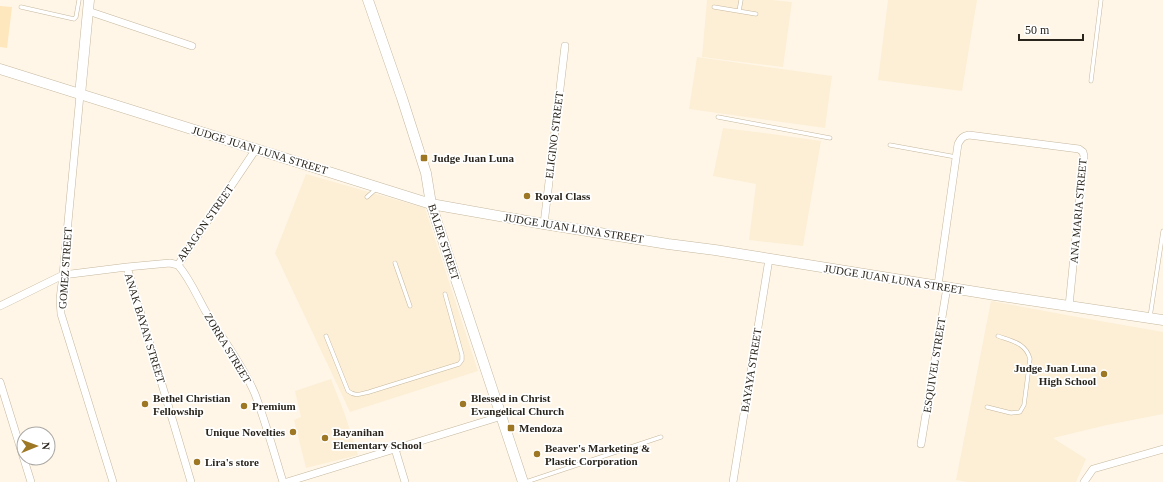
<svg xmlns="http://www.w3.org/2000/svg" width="1163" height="482" font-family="Georgia,serif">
  <rect width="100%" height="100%" fill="#fff6e7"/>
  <!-- built -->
  <path fill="#fdefd5" d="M707,0H772L792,2L783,67L702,57Z
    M888,0H977L962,91L878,80Z
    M697,57L832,76L825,128L689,109Z
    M723,128L772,134L821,141L803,246L749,240L756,184L713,176Z
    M306,174L425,208L478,371L350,412L275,253Z
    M991,301L1072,316L1163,332V414L1107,425L1053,438L1086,459L1076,482H967L956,480Z
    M331,379L344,412L358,455L306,468L294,420L301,417L295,391Z"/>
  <!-- green -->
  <path fill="#fee7bd" d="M0,6L12,7L7,48L0,47Z"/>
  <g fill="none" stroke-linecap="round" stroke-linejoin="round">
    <!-- lane casing -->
    <g stroke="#c5b89f" stroke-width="4.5">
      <path id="lane" d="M21,7L74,19L76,17L79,0
        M714,7L756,14
        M739,11L741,0
        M1091,81L1101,0
        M718,117L830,138
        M890,145L956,157
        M367,197L376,189
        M395,263L410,306
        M1150,317L1163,231
        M326,336L348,391C356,397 360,394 369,392L459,364L462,360V355L445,294
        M987,407L1011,413L1020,412L1024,405L1030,359C1026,343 1012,341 998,336
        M526,482L661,437"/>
    </g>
    <!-- street casing -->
    <g stroke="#c5b89f" stroke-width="8">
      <path id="street" d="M88,11L192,46
        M80,95L63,275L60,299L61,314L113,482
        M544,224L565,46
        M178,265C190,279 197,296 206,312C222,338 244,367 255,394C266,423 274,453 283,482
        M127,267L191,482
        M938,285L958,144C961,138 963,136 969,135L1079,149L1083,152L1084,156L1069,306
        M0,306L63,275L127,267L170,263L178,265L256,149
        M0,382L31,482
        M921,444L947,287
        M395,449L405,482
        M287,482L502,416
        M733,482L769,259
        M1084,482L1093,469L1163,449"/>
    </g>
    <!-- secondary casing -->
    <g stroke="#c5b89f" stroke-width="11">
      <path id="secondary" d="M368,0L402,98L426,173L431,204L523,482
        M0,69L431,204L544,224L668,244L715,250L995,295L1163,320
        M80,95L89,0"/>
    </g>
    <!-- lane -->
    <use href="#lane" stroke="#fff" stroke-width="3.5"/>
    <!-- street -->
    <use href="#street" stroke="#fff" stroke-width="7"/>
    <!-- secondary -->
    <use href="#secondary" stroke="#fff" stroke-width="10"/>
  </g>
  <!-- markers -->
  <g fill="#9e7724" stroke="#fff" stroke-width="1.5">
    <rect x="420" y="154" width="8" height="8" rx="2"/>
    <circle cx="527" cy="196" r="4"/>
    <circle cx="1104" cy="374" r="4"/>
    <circle cx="145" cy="404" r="4"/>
    <circle cx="463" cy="404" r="4"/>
    <circle cx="244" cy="406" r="4"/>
    <rect x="507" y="424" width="8" height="8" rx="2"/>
    <circle cx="293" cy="432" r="4"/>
    <circle cx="325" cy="438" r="4"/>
    <circle cx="537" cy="454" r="4"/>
    <circle cx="197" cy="462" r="4"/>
  </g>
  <g text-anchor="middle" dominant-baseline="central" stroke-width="3.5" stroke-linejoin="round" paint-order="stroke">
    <!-- street labels -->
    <g font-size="11" fill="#2a251c" stroke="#fff">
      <text transform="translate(554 135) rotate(-83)">ELIGINO STREET</text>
      <text transform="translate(260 150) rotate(17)">JUDGE JUAN LUNA STREET</text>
      <text transform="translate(1078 211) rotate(-85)">ANA MARIA STREET</text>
      <text transform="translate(205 223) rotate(-55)">ARAGON STREET</text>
      <text transform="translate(574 228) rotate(9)">JUDGE JUAN LUNA STREET</text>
      <text transform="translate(444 242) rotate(72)">BALER STREET</text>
      <text transform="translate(65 268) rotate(-86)">GOMEZ STREET</text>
      <text transform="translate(894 279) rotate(9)">JUDGE JUAN LUNA STREET</text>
      <text transform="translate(145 328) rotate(73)">ANAK BAYAN STREET</text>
      <text transform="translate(228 348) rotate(59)">ZORRA STREET</text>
      <text transform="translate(934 365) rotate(-81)">ESQUIVEL STREET</text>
      <text transform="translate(751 370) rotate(-81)">BAYAYA STREET</text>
    </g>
    <!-- poi labels -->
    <g font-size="11" font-weight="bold" fill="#2a251c" stroke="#fff" text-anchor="start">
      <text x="432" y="158">Judge Juan Luna</text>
      <text x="535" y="196">Royal Class</text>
      <text x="1096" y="368" text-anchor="end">Judge Juan Luna<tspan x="1096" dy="13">High School</tspan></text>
      <text x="153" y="398">Bethel Christian<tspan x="153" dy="13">Fellowship</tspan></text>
      <text x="471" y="398">Blessed in Christ<tspan x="471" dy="13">Evangelical Church</tspan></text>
      <text x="252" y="406">Premium</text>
      <text x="519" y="428">Mendoza</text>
      <text x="285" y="432" text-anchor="end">Unique Novelties</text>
      <text x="333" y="432">Bayanihan<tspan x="333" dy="13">Elementary School</tspan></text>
      <text x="545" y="448">Beaver's Marketing &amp;<tspan x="545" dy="13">Plastic Corporation</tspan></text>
      <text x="205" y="462">Lira's store</text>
    </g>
  </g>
  <!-- north arrow -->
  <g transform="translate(36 446) rotate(89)"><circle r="19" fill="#ffffff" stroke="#aaa8a4"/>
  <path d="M0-3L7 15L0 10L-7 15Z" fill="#9e7724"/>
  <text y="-6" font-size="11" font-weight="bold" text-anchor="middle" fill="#2a251c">N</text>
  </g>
  <!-- scale -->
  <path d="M1019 34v6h64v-6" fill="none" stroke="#2a251c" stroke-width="2"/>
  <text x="1025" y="34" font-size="12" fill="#2a251c" stroke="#ffffff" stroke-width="3" paint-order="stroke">50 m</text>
</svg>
